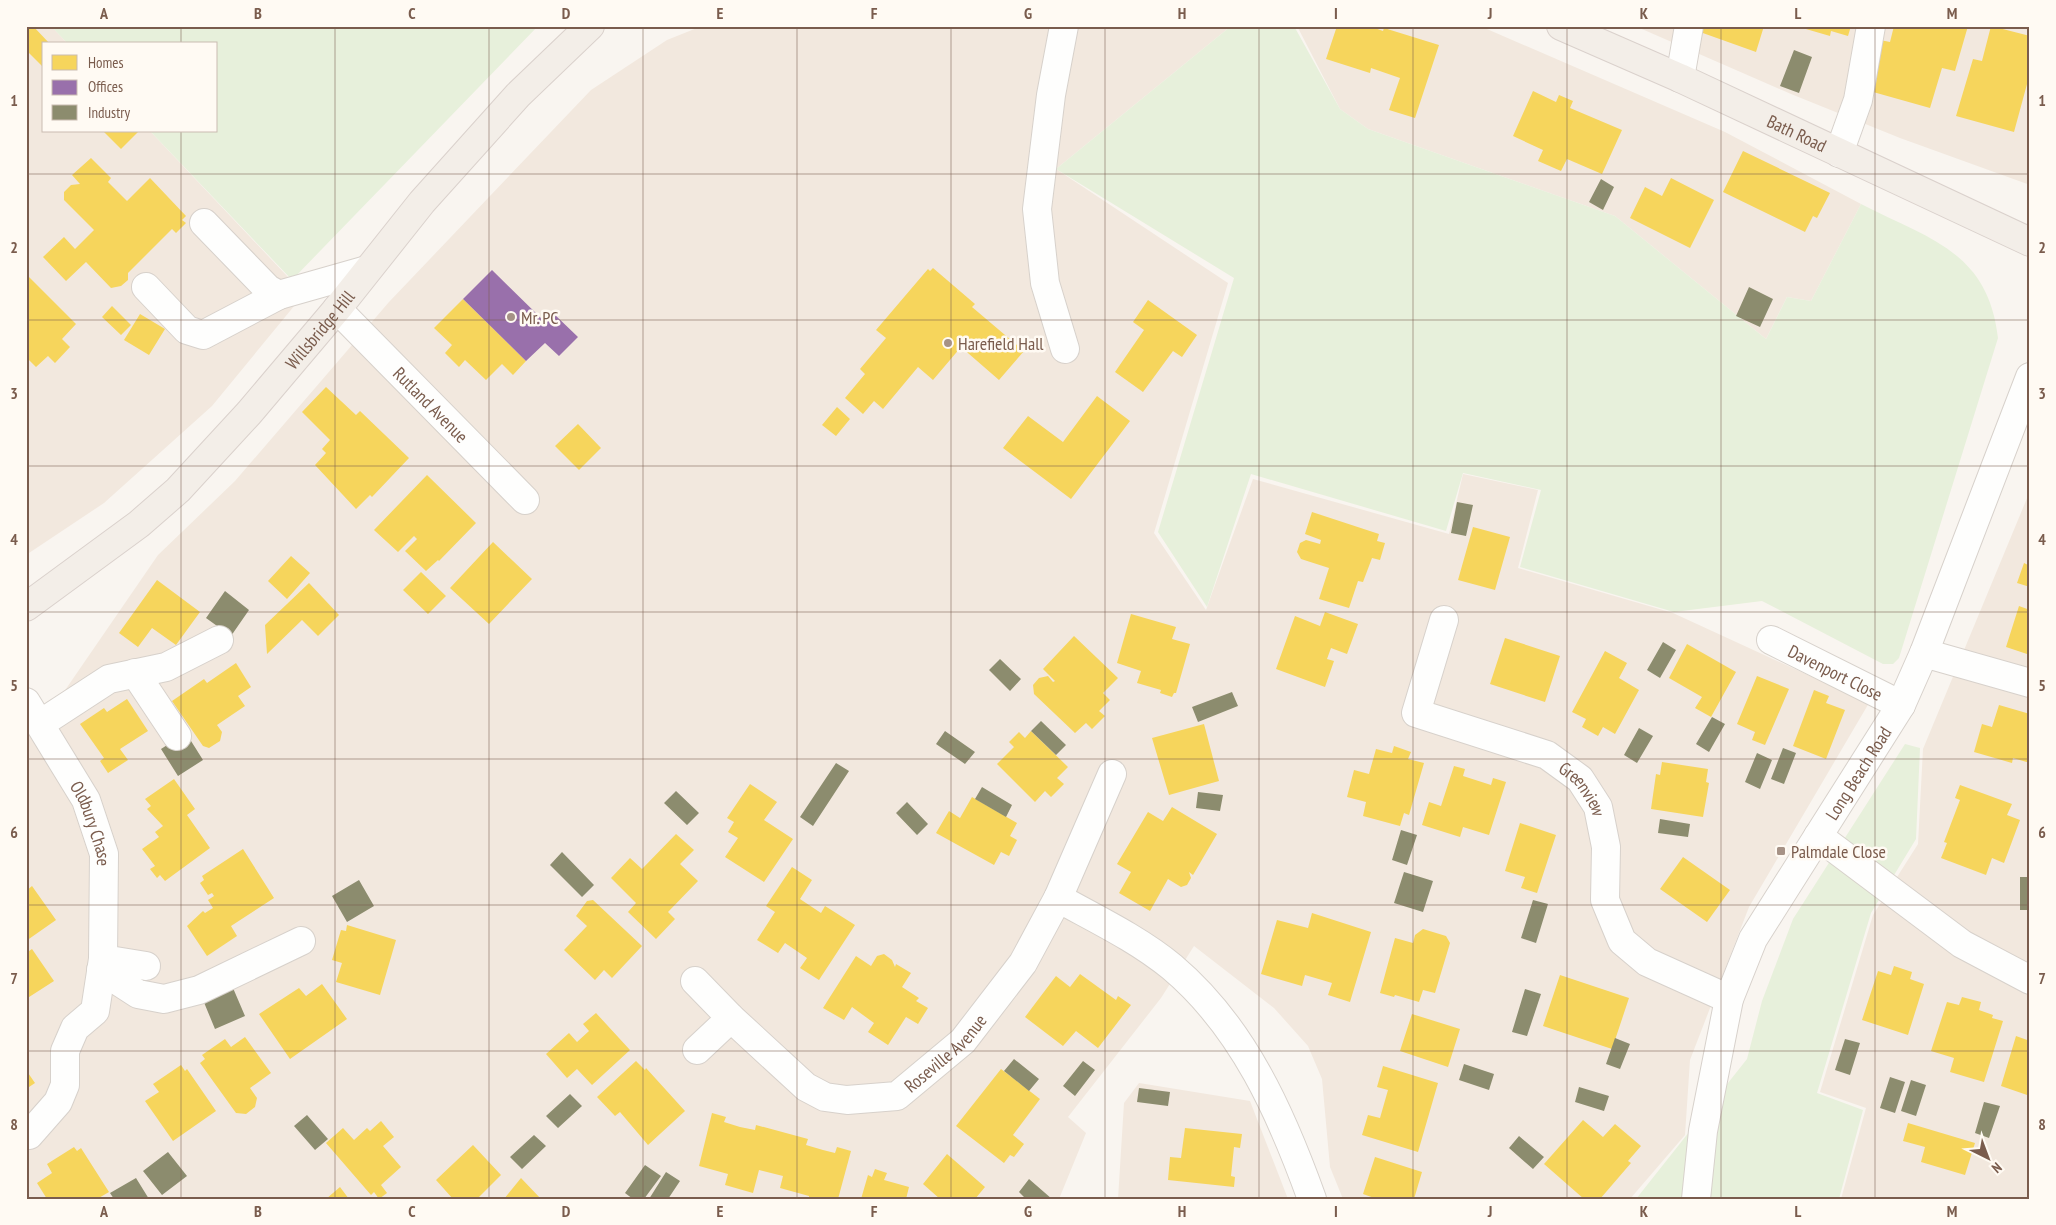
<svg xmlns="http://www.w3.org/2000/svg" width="2056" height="1225" font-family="'PT Sans Narrow',sans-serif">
  <rect width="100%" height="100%" fill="#f9f5f0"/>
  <!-- residential -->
  <path fill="#f2e8de" d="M26,26H51L68,44H44V131H150L304,294L212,406L104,503L26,555Z
    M702,26H1231L1056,169L1228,283L1154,533L1206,610L1253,479L1449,534L1463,474L1538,490L1518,568L1673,613L1869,703L1749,907L1690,1060L1685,1135L1630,1199H1343L1330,1167L1322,1079L1308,1046L1274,1008L1194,946L1161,998L1068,1117L1086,1133L1059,1199H26V722L59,699L158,555L235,481L389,302L591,90L667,40Z
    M1297,26H1480L1725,132L1861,204L1811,301L1787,297L1766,339L1615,216L1368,129L1340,109Z
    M1635,26H2030V185L1900,138L1791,94Z
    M2030,491V1199H1841L1866,1108L1820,1092L1873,915L1918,844L1923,749Z
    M1139,1083L1250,1101L1288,1199H1118L1124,1103Z"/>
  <!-- green -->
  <path fill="#e7f0db" d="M51,26H538L292,280L150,131H216V44H68Z
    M1231,26H1294L1340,109L1368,129L1615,216L1766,339L1787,297L1811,301L1861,204C1929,239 1988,251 1998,338L1899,658L1893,664H1883L1762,601L1674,612L1520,567L1541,490L1463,473L1446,531L1251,474L1207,607L1158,532L1234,278L1056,169Z
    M1905,744L1920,748L1916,839L1871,913L1817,1093L1863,1110L1839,1199H1636L1747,1059L1762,1001L1793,919Z"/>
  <!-- homes -->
  <path fill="#f6d55c" d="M26,26H33L50,44H44V68L26,50Z
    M1337,26H1369L1383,31L1384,28L1439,45L1415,118L1389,110L1400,78L1371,68L1370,73L1326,59Z
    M1702,26H1764L1756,52L1700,32Z
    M1851,26L1848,36L1831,31L1830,36L1799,27Z
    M1894,26H1968L1955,71L1942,68L1930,108L1866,90L1880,40L1890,42Z
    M1991,26L2030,36V73L2014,132L1956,116L1973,59L1982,61Z
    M1533,91L1556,102L1559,95L1573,101L1570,108L1622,130L1602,174L1567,159L1561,171L1538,161L1543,150L1513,136Z
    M103,131H139L121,149Z
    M1743,151L1830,193L1817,218L1813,216L1805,232L1723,192Z
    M91,158L111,178L108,182L127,201L150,178L186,216L182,220L186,223L176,233L172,229L128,273V280L121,286L111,288L86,262L66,281L43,257L64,237L75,249L94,230L64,200V192L71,185L80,184L72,175Z
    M1671,178L1714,200L1690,248L1630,218L1645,187L1662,196Z
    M933,268L975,304L972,307L1024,351L999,380L961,347L933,380L918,367L883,409L874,401L863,414L845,398L865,374L860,369L886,338L876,330L928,269L930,271Z
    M26,274L76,324L62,339L70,347L55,363L48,356L36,367L26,357Z
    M463,299L526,361L513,375L502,364L486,380L465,360L459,367L445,353L452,345L434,328Z
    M1148,300L1197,335L1182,357L1173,351L1143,392L1115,372L1144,330L1133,322Z
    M112,306L131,325L121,335L102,317Z
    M140,314L165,329L149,355L124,340Z
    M326,387L356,415L360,411L409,458L372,497L370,495L356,509L315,465L326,453L322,449L330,440L302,412Z
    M1097,396L1130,421L1071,499L1003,448L1028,416L1063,442Z
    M837,407L850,419L836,436L822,425Z
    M578,424L601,448L579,470L555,446Z
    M427,475L476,523L439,561L438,560L426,571L405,551L417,539L414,536L398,552L374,530Z
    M1312,512L1379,534L1377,541L1385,543L1380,560L1372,558L1363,582L1358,581L1349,608L1319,599L1329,568L1301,559L1297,552L1300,543L1306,540L1320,544L1321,540L1305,534Z
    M1473,527L1510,537L1495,590L1458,580Z
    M493,542L532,579L489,624L450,588Z
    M291,556L310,573L287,599L268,581Z
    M2030,561V587L2017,583L2024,563L2028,565Z
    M421,572L446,596L428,614L403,590Z
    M157,580L200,612L176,645L152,628L138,647L119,633Z
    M309,583L339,615L318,636L302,620L267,654L265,625Z
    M2019,606L2030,610V655L2006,647Z
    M1325,612L1358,624L1347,654L1331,648L1327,659L1334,661L1325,687L1276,669L1295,616L1320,626Z
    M1131,614L1176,627L1172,639L1190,644L1176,693H1174L1172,697L1160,693L1161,690L1137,683L1141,671L1117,663Z
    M1074,636L1118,678L1103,693L1110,700L1099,711L1105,716L1092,729L1086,723L1075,733L1034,694L1033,685L1039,678L1048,676L1053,682L1055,681L1043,669Z
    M1505,638L1560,656L1545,702L1490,684Z
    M1687,644L1736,672L1711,717L1695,708L1702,697L1669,678Z
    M1605,651L1627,663L1619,678L1639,690L1615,734L1603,727L1598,736L1582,727L1586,719L1572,712Z
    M236,663L251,687L238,696L245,706L217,725L222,732L220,741L209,748L203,746L172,701L204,679L207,683Z
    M1757,676L1789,689L1765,745L1752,740L1755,732L1737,724Z
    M1814,690L1829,696L1826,703L1845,710L1826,759L1793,746Z
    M127,699L148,731L120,749L128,760L108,773L100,761L104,758L80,724L104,708L107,712Z
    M1999,705L2030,714V763L2013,758L2012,763L1974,752L1982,724L1992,727Z
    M1204,724L1219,781L1169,795L1152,738Z
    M1031,731L1068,767L1057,778L1064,784L1051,797L1045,791L1035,802L997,764L1014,747L1009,742L1019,732L1025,738Z
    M1394,746L1411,752L1408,759L1424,763L1409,815L1404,813L1400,826L1363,816L1366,802L1347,797L1354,770L1369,774L1376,749L1392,753Z
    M1662,762L1708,769L1706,782L1709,783L1703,817L1651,809L1656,774L1660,775Z
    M1454,766L1465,769L1463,776L1491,785L1493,778L1506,782L1489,835L1463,827L1460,837L1422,825L1429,802L1441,806Z
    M174,779L195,809L187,815L210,848L165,881L160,875L157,878L150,869L155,866L142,849L159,837L155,832L163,826L147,809L151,806L145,799Z
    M750,784L777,802L764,820L793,839L764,882L725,857L738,838L728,832L734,822L727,818Z
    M1960,785L2012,804L2007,815L2020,820L2004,863L1992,858L1986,875L1941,858L1947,843L1944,842L1960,800L1955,798Z
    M972,797L1017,823L1010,836L1017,840L1009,856L1001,852L994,865L936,833L949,811L960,818Z
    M1172,807L1217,834L1193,875L1189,872L1191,878L1187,885L1181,887L1168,879L1150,911L1119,893L1131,872L1117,864L1148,812L1163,821Z
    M1520,823L1556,835L1537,893L1521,888L1525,877L1505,871Z
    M676,834L694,850L680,864L698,881L668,912L675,919L656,939L628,912L636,903L611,878L630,858L642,869Z
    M243,849L274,898L231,926L237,936L207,956L187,926L203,911L205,913L213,908L208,900L214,896L212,893L208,895L200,883L204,880L202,876Z
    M1683,857L1730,890L1707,922L1660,889Z
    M792,867L812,880L800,899L821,913L825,906L855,925L819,980L800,968L807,958L785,943L778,953L757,940L775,912L766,906Z
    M32,886L56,920L26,941V891Z
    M593,900L642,946L612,978L604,970L595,980L564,950L587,926L576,916L587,901Z
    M1312,913L1371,932L1350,1002L1328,995L1332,983L1322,980L1305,975L1302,986L1261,974L1277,920L1308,928Z
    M347,925L396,940L380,995L336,982L342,963L332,960L341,930L346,931Z
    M1423,929L1446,936L1450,943L1435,993L1423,990L1419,1002L1395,995L1394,997L1380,993L1395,938L1413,943L1415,935Z
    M32,949L54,981L26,999V953Z
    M884,954L892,960L895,967L896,964L911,973L902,987L919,998L916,1001L928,1008L918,1024L906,1017L888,1045L868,1032L874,1023L852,1007L844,1020L823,1008L856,956L871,966L877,956Z
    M1894,966L1912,972L1910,979L1924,984L1908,1035L1862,1020L1878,971L1891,975Z
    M1080,974L1116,1000L1118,996L1131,1005L1098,1048L1076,1031L1063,1046L1025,1017L1056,976L1070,987Z
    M1560,975L1629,998L1612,1049L1543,1026Z
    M322,984L347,1019L290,1059L259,1014L299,988L306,996Z
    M1962,997L1981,1002L1979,1010L1993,1015L1992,1018L2003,1021L1984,1082L1950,1072L1954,1058L1931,1051L1947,1002L1959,1005Z
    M596,1013L630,1050L592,1085L577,1069L567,1078L546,1054L569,1033L577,1042L589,1031L583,1024Z
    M1412,1014L1460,1029L1448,1067L1400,1051Z
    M2016,1036L2030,1041V1096L2001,1086Z
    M245,1037L271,1073L250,1088L257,1098L255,1107L246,1114L236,1113L200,1063L205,1059L202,1055L225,1039L231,1047Z
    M636,1061L645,1070L646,1068L685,1111L648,1145L620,1112L615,1116L597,1097Z
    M181,1065L185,1071L187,1069L216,1111L173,1141L145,1101L159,1092L153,1084Z
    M1383,1066L1438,1083L1418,1152L1362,1135L1368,1115L1380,1118L1388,1090L1377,1087Z
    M1001,1069L1040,1099L1013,1135L1024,1144L1014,1157L1010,1155L1004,1163L956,1126Z
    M26,1070L35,1083L26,1089Z
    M712,1113L726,1117L724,1122L740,1127L755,1130L756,1125L808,1139L806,1145L823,1150L835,1153L837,1147L851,1151L838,1199H809V1196L780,1188L783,1176L759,1170L753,1193L725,1185L728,1174L699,1166Z
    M1583,1120L1603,1137L1615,1124L1641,1146L1628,1161L1631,1163L1600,1199H1584L1544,1164Z
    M381,1121L394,1137L383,1146L401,1167L381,1185L387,1193L379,1199L374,1192L371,1195L326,1143L343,1128L354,1140L367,1128L370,1131Z
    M1908,1123L1975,1143L1965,1175L1921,1162L1925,1147L1903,1141Z
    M1185,1128L1242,1134L1240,1148L1234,1147L1231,1176L1235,1177L1234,1187L1168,1180L1170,1157L1181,1158Z
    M473,1145L501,1175L477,1199H453L436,1180Z
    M74,1147L77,1151L81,1148L109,1192L97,1199H47L37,1183L52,1173L47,1164Z
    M947,1154L985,1187L975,1199H940L923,1184Z
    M1375,1157L1422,1172L1414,1199H1377L1363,1194Z
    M875,1169L887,1173L884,1180L909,1187L906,1199H861L868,1175L872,1177Z
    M521,1178L541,1199H504Z
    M340,1187L349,1199H326Z"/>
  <!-- offices -->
  <path fill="#9970ab" d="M492,270L545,322L553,313L578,337L559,356L545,343L526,361L463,299Z"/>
  <!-- industry -->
  <path fill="#8c8c6e" d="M1794,50L1812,57L1799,93L1780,86Z
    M1601,179L1614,187L1603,210L1589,202Z
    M1749,287L1773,299L1760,327L1736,316Z
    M1457,502L1473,505L1466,536L1451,533Z
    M225,591L249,610L231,636L206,618Z
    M1663,642L1676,650L1660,678L1647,670Z
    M1000,659L1021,679L1010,691L989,670Z
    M1232,692L1238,706L1198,722L1192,707Z
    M1712,717L1725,724L1709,752L1696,744Z
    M1041,721L1066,745L1056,755L1031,731Z
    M1639,728L1653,736L1637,763L1624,755Z
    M945,731L975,752L965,764L936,744Z
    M186,733L203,760L178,776L161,749Z
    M1783,748L1796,753L1784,784L1771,779Z
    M1757,753L1772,760L1760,789L1745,782Z
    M836,763L849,771L813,826L800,817Z
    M982,787L1012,805L1006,817L975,799Z
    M676,791L699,813L687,825L664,803Z
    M1198,792L1223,795L1220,811L1196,808Z
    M907,802L928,824L917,835L896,813Z
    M1660,819L1690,824L1688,837L1658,833Z
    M1401,830L1417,835L1407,865L1392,860Z
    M562,852L594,885L582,897L550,865Z
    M1404,872L1433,881L1423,912L1394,903Z
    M2020,877H2030V910H2020Z
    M359,880L374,906L347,922L332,896Z
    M1533,900L1548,904L1536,943L1521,938Z
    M233,988L245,1016L215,1029L203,1000Z
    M1525,989L1541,994L1527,1036L1512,1032Z
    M1615,1038L1630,1044L1620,1069L1606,1064Z
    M1845,1039L1860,1043L1850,1075L1835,1070Z
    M1014,1059L1039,1079L1029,1091L1004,1071Z
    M1083,1061L1095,1070L1075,1096L1063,1086Z
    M1464,1064L1494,1074L1489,1090L1459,1080Z
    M1890,1077L1905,1082L1895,1113L1880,1108Z
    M1911,1080L1926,1085L1916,1116L1901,1111Z
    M1579,1087L1609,1096L1604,1111L1575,1102Z
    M1139,1088L1170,1092L1168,1106L1137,1102Z
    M570,1094L582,1106L558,1128L546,1116Z
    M1984,1102L2000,1106L1989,1138L1975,1133Z
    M307,1115L328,1139L315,1150L294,1126Z
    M534,1135L546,1146L522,1169L510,1157Z
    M1519,1136L1544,1157L1533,1169L1509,1148Z
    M168,1152L187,1176L162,1195L143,1171Z
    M645,1165L661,1176L644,1199H633L625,1193Z
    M666,1172L680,1181L668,1199H649Z
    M136,1178L149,1199H114L110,1193Z
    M1029,1179L1052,1199H1026L1019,1192Z"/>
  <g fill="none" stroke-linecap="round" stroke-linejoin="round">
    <!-- minor casing -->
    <g stroke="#d7d1cb" stroke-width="30">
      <g id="minor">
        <path d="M1064,26L1051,95L1037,209L1045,283L1065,349"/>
        <path d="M1680,78L1689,26"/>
        <path d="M1839,153L1858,100L1871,26"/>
        <path d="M204,223L268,289L279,295L367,270"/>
        <path d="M146,287L187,330L203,335L279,295"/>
        <path id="s1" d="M337,309L525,500"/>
        <path id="s2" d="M1444,620L1416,713L1547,755L1580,779L1598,807L1606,847L1605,900L1622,941L1647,962L1729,999"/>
        <path id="s3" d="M1771,640L1901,705"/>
        <path d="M1924,653L2030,683"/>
        <path d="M135,673L177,736"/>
        <path id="s4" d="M26,702L86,800L104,854L103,959L95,1011L75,1028L65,1051V1085L58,1102L29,1135"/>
        <path d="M40,724L109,679L166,667L219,640"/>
        <path d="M1818,836L1962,944L2030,980"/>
        <path d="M1058,898C1096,919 1138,939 1172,967C1243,1027 1281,1113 1312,1199"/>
        <path d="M103,959L146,966"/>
        <path d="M101,970L138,994L164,999L199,990L301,941"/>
        <path id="s5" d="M695,981L731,1018L806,1087L825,1097L847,1100L897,1096L963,1041L1023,963L1058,898L1112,774"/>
        <path d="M697,1050L731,1018"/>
        <path id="s6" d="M1696,1199L1703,1131L1729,999L1753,939L1901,705L1924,653L2030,377"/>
      </g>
    </g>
    <!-- major casing -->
    <g stroke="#dad1cc" stroke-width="30">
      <g id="major">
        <path id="s7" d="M1561,26L1680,78L2030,242"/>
        <path id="s8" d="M26,607L139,524L178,490L249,413L337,309L422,202L518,95L590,26"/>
      </g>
    </g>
    <!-- minor -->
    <use href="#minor" stroke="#fefefd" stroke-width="28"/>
    <!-- major -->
    <use href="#major" stroke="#f3eee8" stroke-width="28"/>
  </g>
  <!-- grid -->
  <path fill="none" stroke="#7a5c4d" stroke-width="1" stroke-opacity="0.55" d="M181,26V44M335,26V1199M489,26V1199M643,26V1199M797,26V1199M951,26V1199M1105,26V1199M1259,26V1199M1413,26V1199M1567,26V1199M1721,26V1199M1875,26V1199M181,131V1199M26,174H2030M26,320H2030M26,466H2030M26,612H2030M26,759H2030M26,905H2030M26,1051H2030"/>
  <!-- markers -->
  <g fill="#a69286" stroke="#fffaf3" stroke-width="2">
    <circle cx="511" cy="317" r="5"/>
    <circle cx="948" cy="343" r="5"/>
    <rect x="1776" y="846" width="10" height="10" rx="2.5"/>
  </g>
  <g text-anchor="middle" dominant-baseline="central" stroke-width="5" stroke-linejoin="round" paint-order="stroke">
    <!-- street labels -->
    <g font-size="18" fill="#7a5c4d" stroke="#fffaf3">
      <text stroke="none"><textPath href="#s7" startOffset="259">Bath Road</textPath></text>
      <text stroke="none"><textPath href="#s8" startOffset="406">Willsbridge Hill</textPath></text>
      <text stroke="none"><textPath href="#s1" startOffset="134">Rutland Avenue</textPath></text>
      <text stroke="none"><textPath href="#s3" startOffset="72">Davenport Close</textPath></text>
      <text stroke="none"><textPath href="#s6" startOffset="464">Long Beach Road</textPath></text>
      <text stroke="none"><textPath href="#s2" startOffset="285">Greenview</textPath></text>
      <text stroke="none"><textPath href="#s4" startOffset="139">Oldbury Chase</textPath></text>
      <text stroke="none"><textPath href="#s5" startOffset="312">Roseville Avenue</textPath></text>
    </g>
    <!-- poi labels -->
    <g font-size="18" fill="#7a5c4d" stroke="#fffaf3" text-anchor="start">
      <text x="521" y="317">Mr. PC</text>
      <text x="958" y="343">Harefield Hall</text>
      <text x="1791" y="851">Palmdale Close</text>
    </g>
  </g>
  <!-- border -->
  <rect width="2056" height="1225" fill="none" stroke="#fffaf3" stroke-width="55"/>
  <!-- legend -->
  <rect x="42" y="42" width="175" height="90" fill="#fffaf3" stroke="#cabbb1"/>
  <rect x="52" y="55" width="25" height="15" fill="#f6d55c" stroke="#cabbb1"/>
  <text x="88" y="68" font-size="15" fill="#7a5c4d">Homes</text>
  <rect x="52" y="80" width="25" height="15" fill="#9970ab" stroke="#cabbb1"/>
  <text x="88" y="92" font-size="15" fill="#7a5c4d">Offices</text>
  <rect x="52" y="105" width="25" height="15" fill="#8c8c6e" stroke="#cabbb1"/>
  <text x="88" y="118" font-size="15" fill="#7a5c4d">Industry</text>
  <!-- north arrow -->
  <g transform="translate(1988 1158) rotate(138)" stroke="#fffaf3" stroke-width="4" paint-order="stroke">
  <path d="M0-4L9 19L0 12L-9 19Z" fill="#7a5c4d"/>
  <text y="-8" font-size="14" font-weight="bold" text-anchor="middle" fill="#7a5c4d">N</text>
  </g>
  <rect x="28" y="28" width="2000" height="1170" fill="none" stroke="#7a5c4d" stroke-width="2"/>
  <g font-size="16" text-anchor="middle" font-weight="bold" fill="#7a5c4d">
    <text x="104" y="19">A</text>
    <text x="258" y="19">B</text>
    <text x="412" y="19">C</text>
    <text x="566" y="19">D</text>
    <text x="720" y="19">E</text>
    <text x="874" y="19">F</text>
    <text x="1028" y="19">G</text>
    <text x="1182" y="19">H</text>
    <text x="1336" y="19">I</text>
    <text x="1490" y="19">J</text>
    <text x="1644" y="19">K</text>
    <text x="1798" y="19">L</text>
    <text x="1952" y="19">M</text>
    <text x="14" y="106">1</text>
    <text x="2042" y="106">1</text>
    <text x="14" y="253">2</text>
    <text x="2042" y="253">2</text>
    <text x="14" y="399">3</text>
    <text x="2042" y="399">3</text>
    <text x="14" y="545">4</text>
    <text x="2042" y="545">4</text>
    <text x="14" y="691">5</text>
    <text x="2042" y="691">5</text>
    <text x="14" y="838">6</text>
    <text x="2042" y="838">6</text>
    <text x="14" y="984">7</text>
    <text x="2042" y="984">7</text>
    <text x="14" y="1130">8</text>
    <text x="2042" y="1130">8</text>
    <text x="104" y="1217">A</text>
    <text x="258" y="1217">B</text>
    <text x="412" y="1217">C</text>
    <text x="566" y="1217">D</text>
    <text x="720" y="1217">E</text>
    <text x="874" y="1217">F</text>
    <text x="1028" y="1217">G</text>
    <text x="1182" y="1217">H</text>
    <text x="1336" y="1217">I</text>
    <text x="1490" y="1217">J</text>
    <text x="1644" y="1217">K</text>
    <text x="1798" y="1217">L</text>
    <text x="1952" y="1217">M</text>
  </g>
</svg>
